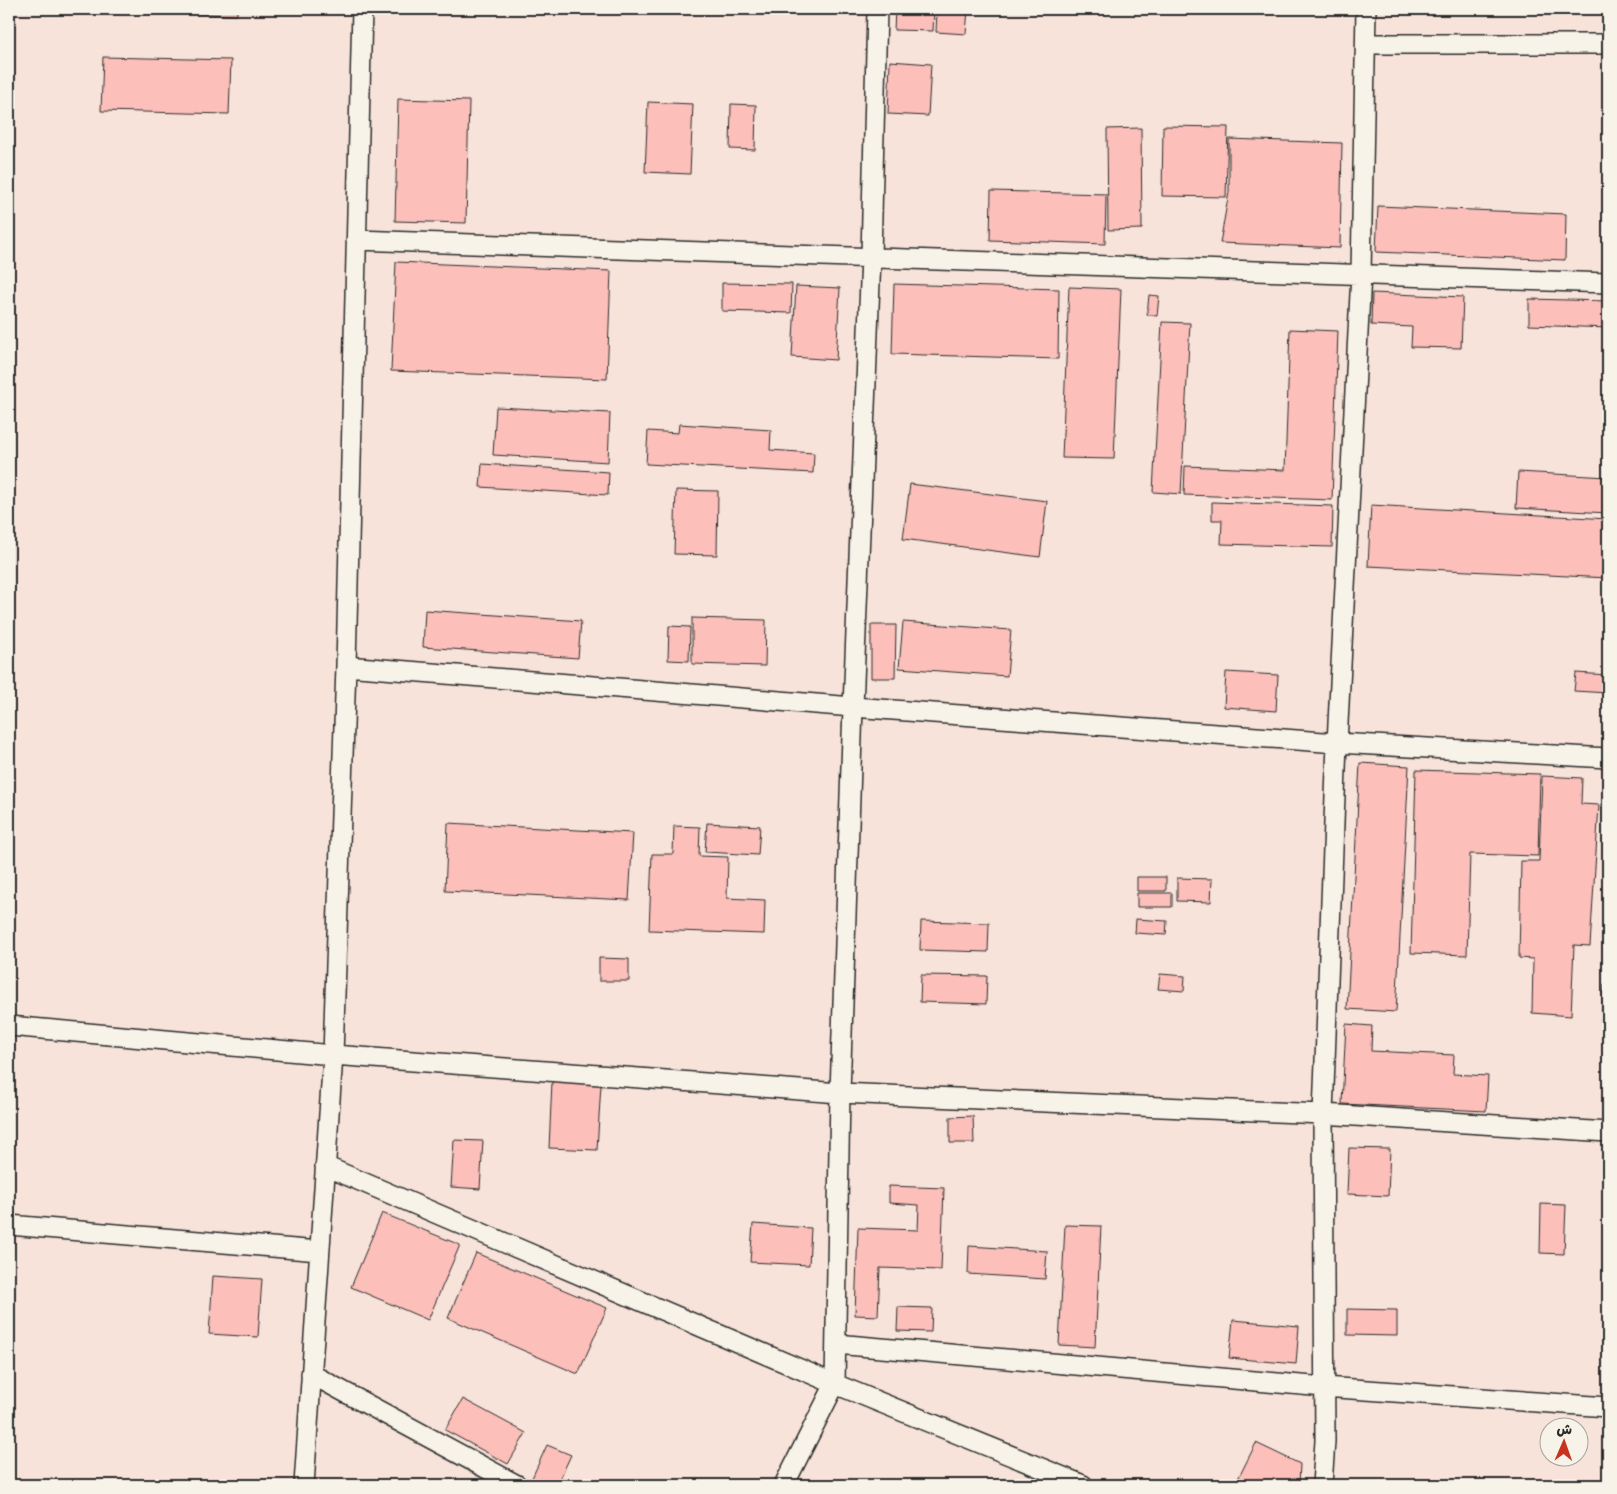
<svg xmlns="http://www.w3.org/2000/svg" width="1617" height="1494" font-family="'Shantell Sans','Playpen Sans Arabic',sans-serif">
  <rect width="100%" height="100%" fill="#f8e3da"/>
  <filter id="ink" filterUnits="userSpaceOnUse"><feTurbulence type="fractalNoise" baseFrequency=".02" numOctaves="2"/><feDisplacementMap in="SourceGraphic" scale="10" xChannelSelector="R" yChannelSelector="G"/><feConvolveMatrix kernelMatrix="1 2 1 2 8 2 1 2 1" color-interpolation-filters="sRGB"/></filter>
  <g filter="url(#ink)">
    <!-- building -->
    <path fill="#fcbfba" stroke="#2b2b2b" d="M105,9H237V15L105,11Z
      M895,9H934L933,31L894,30Z
      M937,9H968L966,34L936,32Z
      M1117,9H1194V13L1117,11Z
      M103,57L231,60L229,114L101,111Z
      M890,61L931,64L928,116L888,114Z
      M398,99L469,101L466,223L395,221Z
      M648,102L693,104L690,174L645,172Z
      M731,104L756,105L755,150L730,149Z
      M1163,126L1228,127L1226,197L1162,196Z
      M1141,128L1142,229L1108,230L1107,129Z
      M1229,139L1342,143L1340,248L1220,243L1229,192Z
      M991,191L1106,194L1105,244L990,240Z
      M1378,206L1566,214L1565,260L1376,252Z
      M396,262L611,271L607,379L391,371Z
      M722,283L792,284L791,313L722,311Z
      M894,284L1059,289L1058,359L892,354Z
      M796,286L840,288L836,360L792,357Z
      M1069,287L1121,289L1114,459L1062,458Z
      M1372,293L1463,297L1461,348L1411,347L1412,327L1371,325Z
      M1149,295L1159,296L1157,316L1147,315Z
      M1529,299L1608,301V328L1529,325Z
      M1162,322L1190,323L1181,494L1153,492Z
      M1290,329L1338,331L1332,500L1184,495L1185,466L1285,470Z
      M496,407L610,413L608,462L493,455Z
      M679,424L771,430L770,450L814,453L813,473L646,464L648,431L678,433Z
      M482,464L609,472L608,495L480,487Z
      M1518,472L1608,477V513L1516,508Z
      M910,484L1047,501L1040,557L903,539Z
      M676,490L718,491L717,555L674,554Z
      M1212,502L1333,506L1332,547L1221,544L1222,520H1212Z
      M1371,505L1608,519V578L1368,566Z
      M425,610L581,621L578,658L423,647Z
      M692,618L766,620L765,666L692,664Z
      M903,622L1011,630L1007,676L899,668Z
      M871,625H896L895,678H871Z
      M669,626L690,627L689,661L668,660Z
      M1226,672L1278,675L1276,711L1224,707Z
      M1576,673L1608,675V693L1574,691Z
      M1360,763L1409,766L1396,1012L1347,1009Z
      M1416,770L1540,774L1538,856L1470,854L1467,955L1411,953Z
      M1542,776L1582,778L1581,804L1599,805L1590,946L1574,945L1571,1016L1532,1013L1533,959L1519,958L1521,861H1539Z
      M448,823L633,833L629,900L445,891Z
      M707,823L760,826L758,855L705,852Z
      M674,826L700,827L699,856L728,857L727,898L765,900L764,934L649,930L652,854H673Z
      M1137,877H1166V891H1137Z
      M1177,878L1212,879L1211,902L1177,901Z
      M1137,893H1172V907H1137Z
      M1136,919L1167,921L1166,935L1135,933Z
      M921,921L989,923L988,952L920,950Z
      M599,958L629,959V981H599Z
      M1160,974L1185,976L1184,991L1158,989Z
      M921,975L987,976L986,1004L920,1002Z
      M1604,984H1608V1022L1601,1021Z
      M1346,1024L1372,1026L1371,1051L1454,1055L1453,1074L1488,1076L1486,1111L1342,1104Z
      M552,1081L601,1084L597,1150L549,1148Z
      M973,1116L974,1143H950V1117Z
      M454,1140L483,1141L480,1189L451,1187Z
      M1349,1148L1390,1149L1388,1196L1347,1194Z
      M889,1186L944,1188L941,1270L880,1268L878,1316L855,1315L858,1228L918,1230L919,1205L889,1203Z
      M1541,1204L1566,1205L1564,1254L1540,1253Z
      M382,1213L460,1245L428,1320L351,1287Z
      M753,1224L811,1228L809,1265L750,1262Z
      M1065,1225L1101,1226L1095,1347L1059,1345Z
      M969,1246L1047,1251L1045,1279L968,1274Z
      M476,1253L607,1308L578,1374L448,1318Z
      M213,1276L262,1279L258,1337L209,1334Z
      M898,1307L932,1308L931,1332L897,1331Z
      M1347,1309L1397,1310V1336L1347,1335Z
      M1233,1320L1299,1326L1296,1364L1229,1358Z
      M463,1399L526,1433L508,1464L445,1430Z
      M1256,1443L1300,1464L1299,1485H1246L1237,1481Z
      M547,1445L571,1455L557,1485H548L532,1478Z"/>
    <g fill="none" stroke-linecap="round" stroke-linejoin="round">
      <!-- minor casing -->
      <g stroke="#2b2b2b" stroke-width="22">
        <path id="minor" d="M1366,44H1608
          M356,240L1608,283
          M346,666L853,707L1337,743L1608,758
          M9,1026L333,1055L840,1093L1323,1114L1337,743L1361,274L1366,9
          M325,1166L835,1384L1083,1485
          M9,1225L319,1251
          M836,1344L1324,1387L1608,1407
          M311,1374L517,1485
          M304,1485L333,1055L346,666L362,9
          M784,1485L835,1384L840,1093L853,707L871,257L877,9
          M1322,1485L1325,1441L1323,1114L1608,1132"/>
      </g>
      <!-- minor -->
      <use href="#minor" stroke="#f7f3e8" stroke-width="19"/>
    </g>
  </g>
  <!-- margin -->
  <rect width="1617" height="1494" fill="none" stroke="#f7f3e8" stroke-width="30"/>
  <rect x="15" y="15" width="1587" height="1464" fill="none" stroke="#2b2b2b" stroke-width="2" filter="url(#ink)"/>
  <!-- north arrow -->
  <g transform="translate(1564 1442) rotate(2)"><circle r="24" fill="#f7f3e8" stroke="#a5a39c"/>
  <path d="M0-4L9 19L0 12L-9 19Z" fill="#c8321e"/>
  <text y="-8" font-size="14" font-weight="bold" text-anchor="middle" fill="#2b2b2b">ش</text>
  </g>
</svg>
